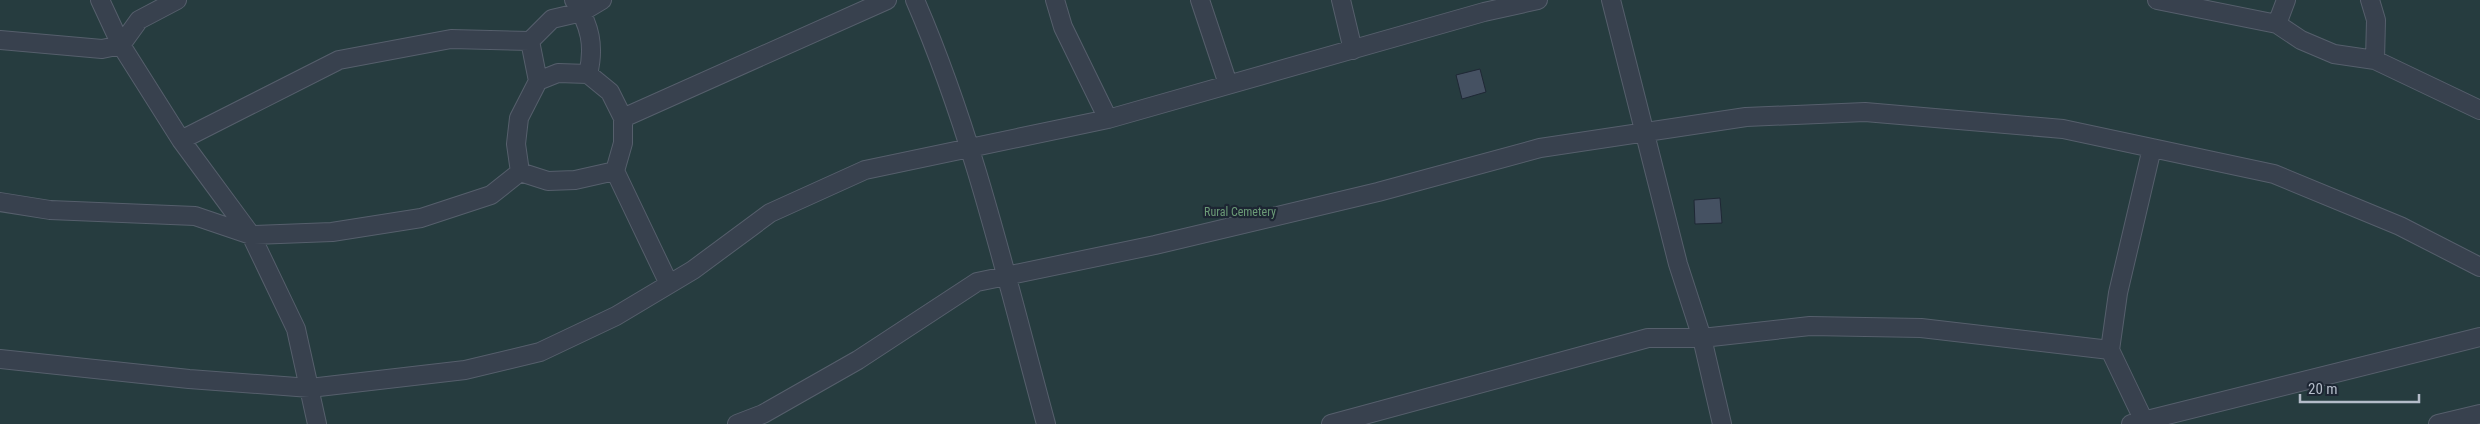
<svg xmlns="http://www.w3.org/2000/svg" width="2480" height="424" font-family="'Roboto Condensed',sans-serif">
  <rect width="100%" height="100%" fill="#242f3e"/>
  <!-- green -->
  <path fill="#263c3f" d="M0,0H2480V424H0Z"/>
  <!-- building -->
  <path fill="#455162" stroke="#1f2835" d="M1480,69L1486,92L1462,99L1456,75Z
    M1720,198L1722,223L1695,224L1694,200Z"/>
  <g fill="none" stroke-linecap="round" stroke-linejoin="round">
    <!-- service casing -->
    <g stroke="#565f6c" stroke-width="20">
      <path id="service" d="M100,0L121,45L181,140L251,235L296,329L317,424
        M574,0C590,25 595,46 588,74L558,73L538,81L519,118L516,144L520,172L548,181L575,180L615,171L669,284
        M915,0C974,136 1007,281 1046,424
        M1055,0L1063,27L1108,119
        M1200,0L1228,84
        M1341,0L1353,50
        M1611,0L1678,264L1702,338L1722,424
        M2157,0L2277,24L2301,40L2334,54L2375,60L2376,20L2370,0
        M2277,24L2286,0
        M0,40L102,49L121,45L139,20L177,0
        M2375,60L2480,110
        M588,74L610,92L623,118L887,0
        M538,81L530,41L552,19L582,12L602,0
        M181,140L339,60L451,39L530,41
        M615,171L623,143V118
        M0,202L50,210L195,216L251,235L332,232L421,218L491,195L520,172
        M0,359L189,379L310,388L465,370L540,352L616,316L693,270L770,213L865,170L1108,119L1484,12L1538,0
        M2144,421L2110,350L2118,293L2152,148
        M737,424L763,414L858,360L977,282L1155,245L1378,192L1540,148L1746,117L1865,112L2063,129L2274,174L2400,226L2480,267
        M1331,424L1648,338H1702L1810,326L1921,328L2110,350
        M2131,424L2480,337
        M2438,424L2480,414"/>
    </g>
    <!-- service -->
    <use href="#service" stroke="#38414e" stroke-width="18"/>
  </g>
  <g text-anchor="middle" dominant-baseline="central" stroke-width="4.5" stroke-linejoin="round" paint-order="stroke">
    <!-- park labels -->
    <g font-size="12" fill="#6b9a76" stroke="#1d2633">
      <text x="1240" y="212">Rural Cemetery</text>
    </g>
  </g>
  <!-- scale -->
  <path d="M2300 394v8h119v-8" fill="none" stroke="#b4bcc9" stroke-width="2.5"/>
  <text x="2308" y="394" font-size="15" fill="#b4bcc9" stroke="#1d2633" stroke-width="4" paint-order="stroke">20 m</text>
</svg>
